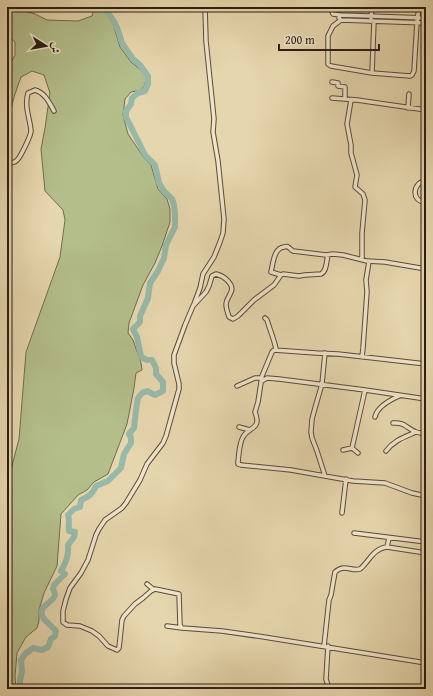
<svg xmlns="http://www.w3.org/2000/svg" width="433" height="696" font-family="'Gentium Book Plus',Amiri,serif">
  <rect width="100%" height="100%" fill="#e6d6ad"/>
  <filter id="stains"><feTurbulence type="fractalNoise" baseFrequency=".005" numOctaves="4"/><feColorMatrix values="0 0 0 0 .2 0 0 0 0 .09 0 0 0 0 .02 0 0 0 .5 -.17"/></filter>
  <radialGradient id="worn" r=".72"><stop offset=".6" stop-color="#630" stop-opacity="0"/><stop offset="1" stop-color="#630" stop-opacity=".3"/></radialGradient>
  <!-- green -->
  <path fill="#b3be8b" stroke="#6f6e50" d="M7,7H11L35,14L47,20L78,21L92,16L94,9L98,7H107V14L113,24L120,47L131,62L141,70L146,77L145,85L141,90L131,92L125,99L123,115L128,134L144,158L151,165L158,189L167,199L170,209V222L162,246L155,263L143,285L129,323L128,333L133,340L141,363L142,370L136,373L134,388L127,424L108,474L94,482L87,490L78,495L61,514L57,566L44,593L39,610V621L37,628L26,637L17,653L15,676L16,689H7V485L19,439L26,352L60,257L65,220L63,210L45,191L41,149L45,128L50,93L44,75L32,71L21,77L14,97L10,113L7,119V79L9,77V66L15,55V42L7,34Z"/>
  <g fill="none" stroke-linecap="round" stroke-linejoin="round">
    <!-- river -->
    <path stroke="#96b9a8" stroke-width="6" d="M20,689V680L22,672L21,660L25,654L33,648L42,650L48,647L51,639L55,636L56,631C52,627 48,623 44,619C35,606 54,603 55,595C55,593 54,591 53,589L54,585L65,574L61,571C66,562 69,555 68,545L74,537L75,532L69,531C68,526 70,519 68,515L74,509L80,507L81,500C88,497 93,494 96,486L108,481L121,468L124,454L131,443V438L129,434L134,428L136,410L138,398L142,393L147,391L155,395L163,391V382L156,374V368L152,360H147L141,357L137,337L133,329L140,322V316L148,298L150,283L158,271L164,258L166,245L175,227V214L174,205L172,199L164,191L159,183L155,165L145,155L126,117V111L131,104L132,98L138,93L145,91L148,84V76L140,65L133,59L122,43L119,33L115,23L108,13V7"/>
    <!-- street casing -->
    <g stroke="#5a4b3a" stroke-width="5.5">
      <path id="street" d="M330,7L333,14L340,15
        M419,7L417,22L414,71L412,75L410,76L372,73L331,66L328,64V36L333,26L341,20L426,23
        M371,18L372,7
        M341,20L339,18L340,15L426,18
        M372,73L374,21
        M332,82L338,83V86L345,87V99
        M332,98L357,100L426,110
        M351,100L347,124L351,145V153L357,175L355,187L363,194L365,200L362,233V260
        M408,108L409,94
        M7,163C10,163 14,163 16,161C20,159 31,135 31,131C30,118 24,107 28,93L35,90C45,93 49,102 54,111
        M426,181C413,181 410,202 426,202
        M328,255C326,262 327,271 321,274L305,275L299,276L283,274L281,275L274,285L254,300L238,316L233,319L229,317C228,314 226,308 226,304C227,294 238,291 227,280C224,277 220,275 216,274L212,276L209,286L206,292L193,306L185,325L174,355V363L179,384V389L166,436L163,443L147,464L140,480L126,503L122,508L105,520L99,529L96,535L88,560L81,573L70,588L66,599L63,611V622L67,625L80,626L92,631L99,636L108,646L117,650L119,648L122,620L124,616L135,604L143,598L151,591L155,589L179,594L180,625L182,628L222,631L264,637L426,663
        M281,275L271,272C273,263 274,248 284,247C285,247 287,246 288,247C290,248 291,250 293,251L326,255L333,254L343,255L367,261L385,262L426,269
        M194,304L200,288L203,274L214,257L220,242L223,233L224,219L218,161L213,132L214,119L206,41L205,7
        M265,318L267,320C270,330 274,339 276,349
        M362,357L363,348L367,292L366,280L369,261
        M424,363L426,332
        M426,364L338,354L316,353L274,350L272,352L262,376L258,402L255,412C262,430 249,426 243,437C239,444 239,454 238,462V464L241,465L291,470L353,481L385,483L412,493L426,496
        M262,381L267,378L279,379L365,390L426,399
        M237,386L255,378H262
        M375,417C377,407 390,400 399,396
        M393,423C405,422 406,428 416,432C419,433 422,433 426,434
        M239,427L250,430
        M352,448L365,390
        M343,450L352,448L358,453
        M386,451C394,440 405,437 416,432
        M325,476L317,451L312,438L311,432L312,419L315,408L322,384L325,353
        M342,513L346,479
        M354,533L426,542
        M387,547L426,553
        M147,584L153,589
        M167,626L182,628
        M324,646L329,600L331,595L335,572C345,563 351,572 360,569C362,568 363,566 365,564C371,557 376,548 387,547L389,538
        M328,646L326,679L329,689"/>
    </g>
    <!-- street -->
    <use href="#street" stroke="#efe4ca" stroke-width="3.5"/>
  </g>
  <!-- margin -->
  <rect width="433" height="696" fill="none" stroke="#e6d6ad" stroke-width="24"/>
  <rect x="8" y="8" width="417" height="680" fill="none" stroke="#2b1d14" stroke-width="2"/>
  <rect x="12" y="12" width="409" height="672" fill="none" stroke="#2b1d14"/>
  <!-- north arrow -->
  <g transform="translate(46 46) rotate(101)" stroke="#efe4ca" stroke-width="3" paint-order="stroke">
  <path d="M0-3L7 15L0 10L-7 15Z" fill="#2b1d14"/>
  <text y="-6" font-size="11" font-weight="bold" text-anchor="middle" fill="#2b1d14">ش</text>
  </g>
  <!-- scale -->
  <path d="M279 44v6h100v-6" fill="none" stroke="#2b1d14" stroke-width="2"/>
  <text x="285" y="44" font-size="12" fill="#2b1d14" stroke="#efe4ca" stroke-width="3" paint-order="stroke">200 m</text>
  <rect width="100%" height="100%" filter="url(#stains)"/>
  <rect width="100%" height="100%" fill="url(#worn)"/>
</svg>
